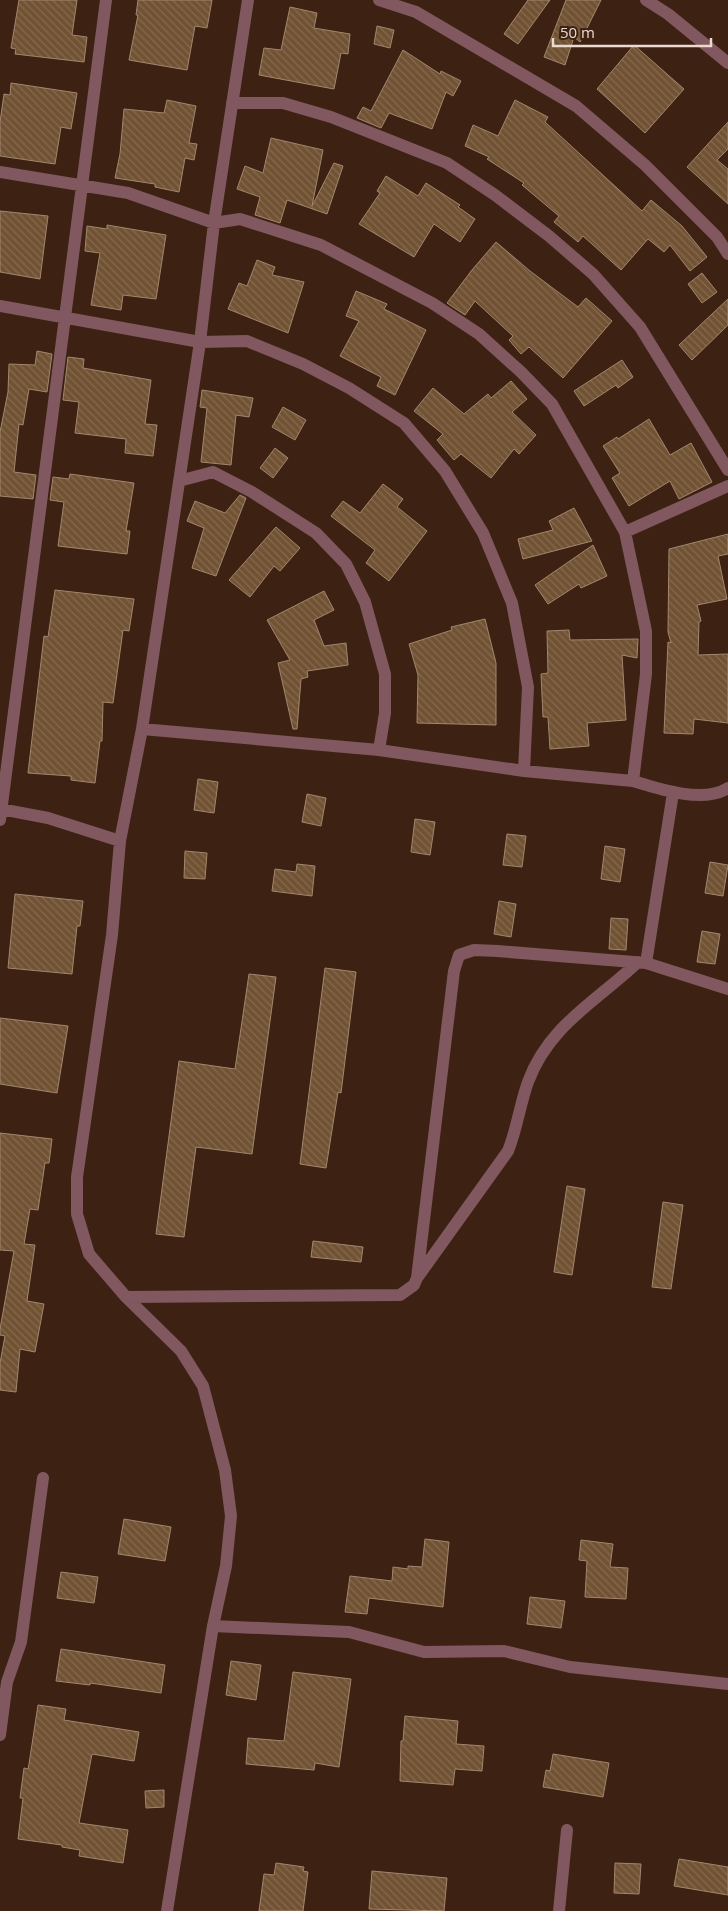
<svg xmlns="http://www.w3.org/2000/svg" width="728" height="1911" font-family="'Open Sans',sans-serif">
  <defs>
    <pattern id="building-back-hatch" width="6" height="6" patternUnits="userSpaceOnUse" patternTransform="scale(1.25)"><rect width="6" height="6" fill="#715233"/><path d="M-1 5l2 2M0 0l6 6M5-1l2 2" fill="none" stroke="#856a50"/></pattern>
  </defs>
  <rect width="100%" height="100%" fill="#3d2213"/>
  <!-- building -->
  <path fill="url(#building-back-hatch)" stroke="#a2876e" d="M19,0H77L72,35L87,37L84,62L15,54L16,49L11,48Z
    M138,0H212L207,28L195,26L187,70L129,60L138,15H136Z
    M528,0H550L518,44L504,34Z
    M566,0H601L580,42L574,37L565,65L544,57Z
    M290,7L317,13L314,28L350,34L348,54L341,53L334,89L259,75L264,48L281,50Z
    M377,26L394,30L390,48L374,44Z
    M634,45L684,89L645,133L597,89Z
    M403,50L440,74L441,71L461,81L453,96L446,92L432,129L389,113L381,128L357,118L363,107L371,111Z
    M11,83L77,93L71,129L61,127L55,164L0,156V122L4,94L10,95Z
    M167,100L196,106L189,143L197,144L194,160L185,158L179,192L155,187V184L115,178L120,154L124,109L164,113Z
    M515,100L548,117L545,122L642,211L651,200L682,226L707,257L690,271L670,245L664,252L648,239L621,270L583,236L578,242L554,222L559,216L522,185L524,183L487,159L489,157L465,146L473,125L498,136Z
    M728,122V149L717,160L728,169V204L687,167Z
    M271,138L323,150L312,206L334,163L343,166L327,214L287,200L280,223L255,215L260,197L237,189L245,166L263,173Z
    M386,176L418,196L426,183L460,205L458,207L475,219L460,242L434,224L414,257L359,224L380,193L377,191Z
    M0,211L48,216L40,279L0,272Z
    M107,225L166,235L156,299L123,295L121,310L91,305L100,253L85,251L87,226L107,229Z
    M496,242L530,271L578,307L586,298L612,321L563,378L529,347L521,354L509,340L513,336L475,301L465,315L447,303L472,270Z
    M257,260L275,267L272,275L304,282L288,333L228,309L239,283L247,286Z
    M702,273L717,292L702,303L688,284Z
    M356,291L387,304L384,309L426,330L395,395L377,386L381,377L340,356L359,321L346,316Z
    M728,299V325L692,360L679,345Z
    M37,351L52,354L47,392L29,389L23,425L19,424L14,472L36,475L33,499L0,496V432L8,392L9,364L35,365Z
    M68,357L84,359L83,368L151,380L145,424L157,425L153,456L125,453L126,439L75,433L79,402L63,400Z
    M622,360L633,377L618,388L616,385L584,406L574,391Z
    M511,381L527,399L512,412L536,435L519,454L514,449L491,478L461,454L454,460L437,440L443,434L414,411L433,388L464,414L488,394L491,398Z
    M202,390L253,398L249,417L236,415L231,465L201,462L207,408L200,407Z
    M283,407L306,420L295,440L272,427Z
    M649,419L670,455L691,443L712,482L679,499L670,481L629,506L612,478L620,473L603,446L617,437L618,439Z
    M275,448L288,458L273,478L260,468Z
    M70,474L134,483L126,531H130L127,554L58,546L64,502L50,500L53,477L69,479Z
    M383,484L403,499L397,507L427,531L389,581L366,563L375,550L331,516L343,501L360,513Z
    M240,495L246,498L216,576L192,568L204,528L187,521L195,501L225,513Z
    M574,508L592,541L523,559L518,539L553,530L549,521Z
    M276,527L300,548L280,571L274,566L250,597L229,580Z
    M728,534V554L718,556L727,599L697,605L701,621L699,622L698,655L728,654V723L694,719L693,734L664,733L668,642L671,643L668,632L669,549Z
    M593,545L607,576L581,588L579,584L548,604L535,585Z
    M55,590L134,599L129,631L123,630L113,703L103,702L102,741H100L95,783L71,780V776L28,773L44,636L48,637Z
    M324,591L334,610L314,620L324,646L346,643L348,665L307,671L308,677L301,679L297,729H293L278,663L290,660L267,620Z
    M485,619L496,663V725L417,723L418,675L409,644L452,630L451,627Z
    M569,630L570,640L638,639L637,658L622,655L626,720L587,723L589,746L550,749L548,717H543L541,674L548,673L547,631Z
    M198,779L218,782L214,813L194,810Z
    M307,794L326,798L321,826L302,822Z
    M415,819L435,822L430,855L411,852Z
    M507,834L526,836L522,867L503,865Z
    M605,846L625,849L620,882L601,879Z
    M185,851L207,853L205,879L184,878Z
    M710,862L728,865L723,896L705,893Z
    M297,864L315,866L312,896L272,891L275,869L296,872Z
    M15,894L83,901L80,926H77L72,974L8,968Z
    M499,901L516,904L511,937L494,934Z
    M611,918L628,919L626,950L609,949Z
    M702,931L720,934L715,964L697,962Z
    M325,968L356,972L341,1093L338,1092L326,1168L300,1164Z
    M249,974L276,977L252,1154L196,1147L184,1237L156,1234L179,1061L235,1069Z
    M0,1018L68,1026L57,1093L0,1084Z
    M0,1133L52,1139L49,1163H45L38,1210L30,1209L24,1244L35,1245L27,1301L44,1304L35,1352L20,1349L16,1392L0,1390V1363L5,1336L0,1335V1329L14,1251L0,1250Z
    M567,1186L585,1189L572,1275L554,1272Z
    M663,1202L683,1205L671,1289L652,1287Z
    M313,1241L363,1247L361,1262L311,1257Z
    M124,1519L171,1527L165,1561L118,1554Z
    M425,1539L449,1542L443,1607L369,1598L367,1614L345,1612L350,1576L392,1581L393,1567L408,1569V1566L422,1567Z
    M581,1540L613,1544L610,1567L628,1568L626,1599L585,1597L587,1561L579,1560Z
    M61,1572L98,1577L94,1603L57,1598Z
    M530,1597L565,1601L561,1628L527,1624Z
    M61,1649L165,1665L161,1693L90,1683V1685L56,1681Z
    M231,1661L261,1665L256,1700L226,1695Z
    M293,1672L351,1679L339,1767L315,1763L314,1770L246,1764L248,1738L284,1741Z
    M38,1705L66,1709L64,1720L139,1732L134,1761L92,1754L79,1823L128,1830L123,1863L79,1856L80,1850L62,1847V1845L18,1839L23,1798H20L24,1768L28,1769L29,1764Z
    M405,1716L458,1721L456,1744L484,1746L482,1771L455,1769L453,1785L400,1781L401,1741H403Z
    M553,1754L609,1763L603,1797L543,1787L546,1770L550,1771Z
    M164,1790V1807L146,1808L145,1791Z
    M679,1859L728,1867V1895L674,1886Z
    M276,1863L304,1867L303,1871L308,1872L303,1911H259L264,1874L274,1875Z
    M615,1863L641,1864L639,1894L614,1893Z
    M372,1871L447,1878L444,1911L369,1909Z"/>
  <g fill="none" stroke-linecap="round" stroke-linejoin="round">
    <!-- minor -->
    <path stroke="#81585f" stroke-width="12" d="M379,0L416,12L576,106L645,165L717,237L728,254
      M646,0L668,14L728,63
      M232,103H283L331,117L447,163L495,195L549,236L593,274L640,327L728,470
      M0,172L128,193L214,223L240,219L321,245L432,303L479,334L521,372L552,404L625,532L646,631V674L633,781L524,771
      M0,306L200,342L247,341L303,364L349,388L404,423L445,471L483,533L512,603L528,687L524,771L379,750L142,729
      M179,481L213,472L252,492L316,533L346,564L365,602L385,674V713L379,750
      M625,532L728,486
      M633,781C659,789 703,804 728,788
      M0,809L48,818L120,841
      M0,820L106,0
      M646,963L728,989
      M417,1278L508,1151C517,1129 520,1104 528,1082C549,1025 597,1001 638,962
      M126,1297L400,1295L414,1285L417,1278L454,971L459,955L474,950L497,951L646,963L673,793
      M213,1626L349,1632L424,1652L504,1651L570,1667L728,1684
      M0,1735L7,1682L21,1642L43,1478
      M167,1911L213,1626L226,1566L231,1516L225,1470L203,1386L181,1351L126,1297L89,1254L77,1214V1177L112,935L120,841L142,729L200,342L214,223L248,0
      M559,1911L567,1830"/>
  </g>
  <!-- scale -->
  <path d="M553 38v8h158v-8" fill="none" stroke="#ecd9d0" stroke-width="2.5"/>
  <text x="560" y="38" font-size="15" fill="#ecd9d0" stroke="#3d2213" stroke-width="4" paint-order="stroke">50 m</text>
</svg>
